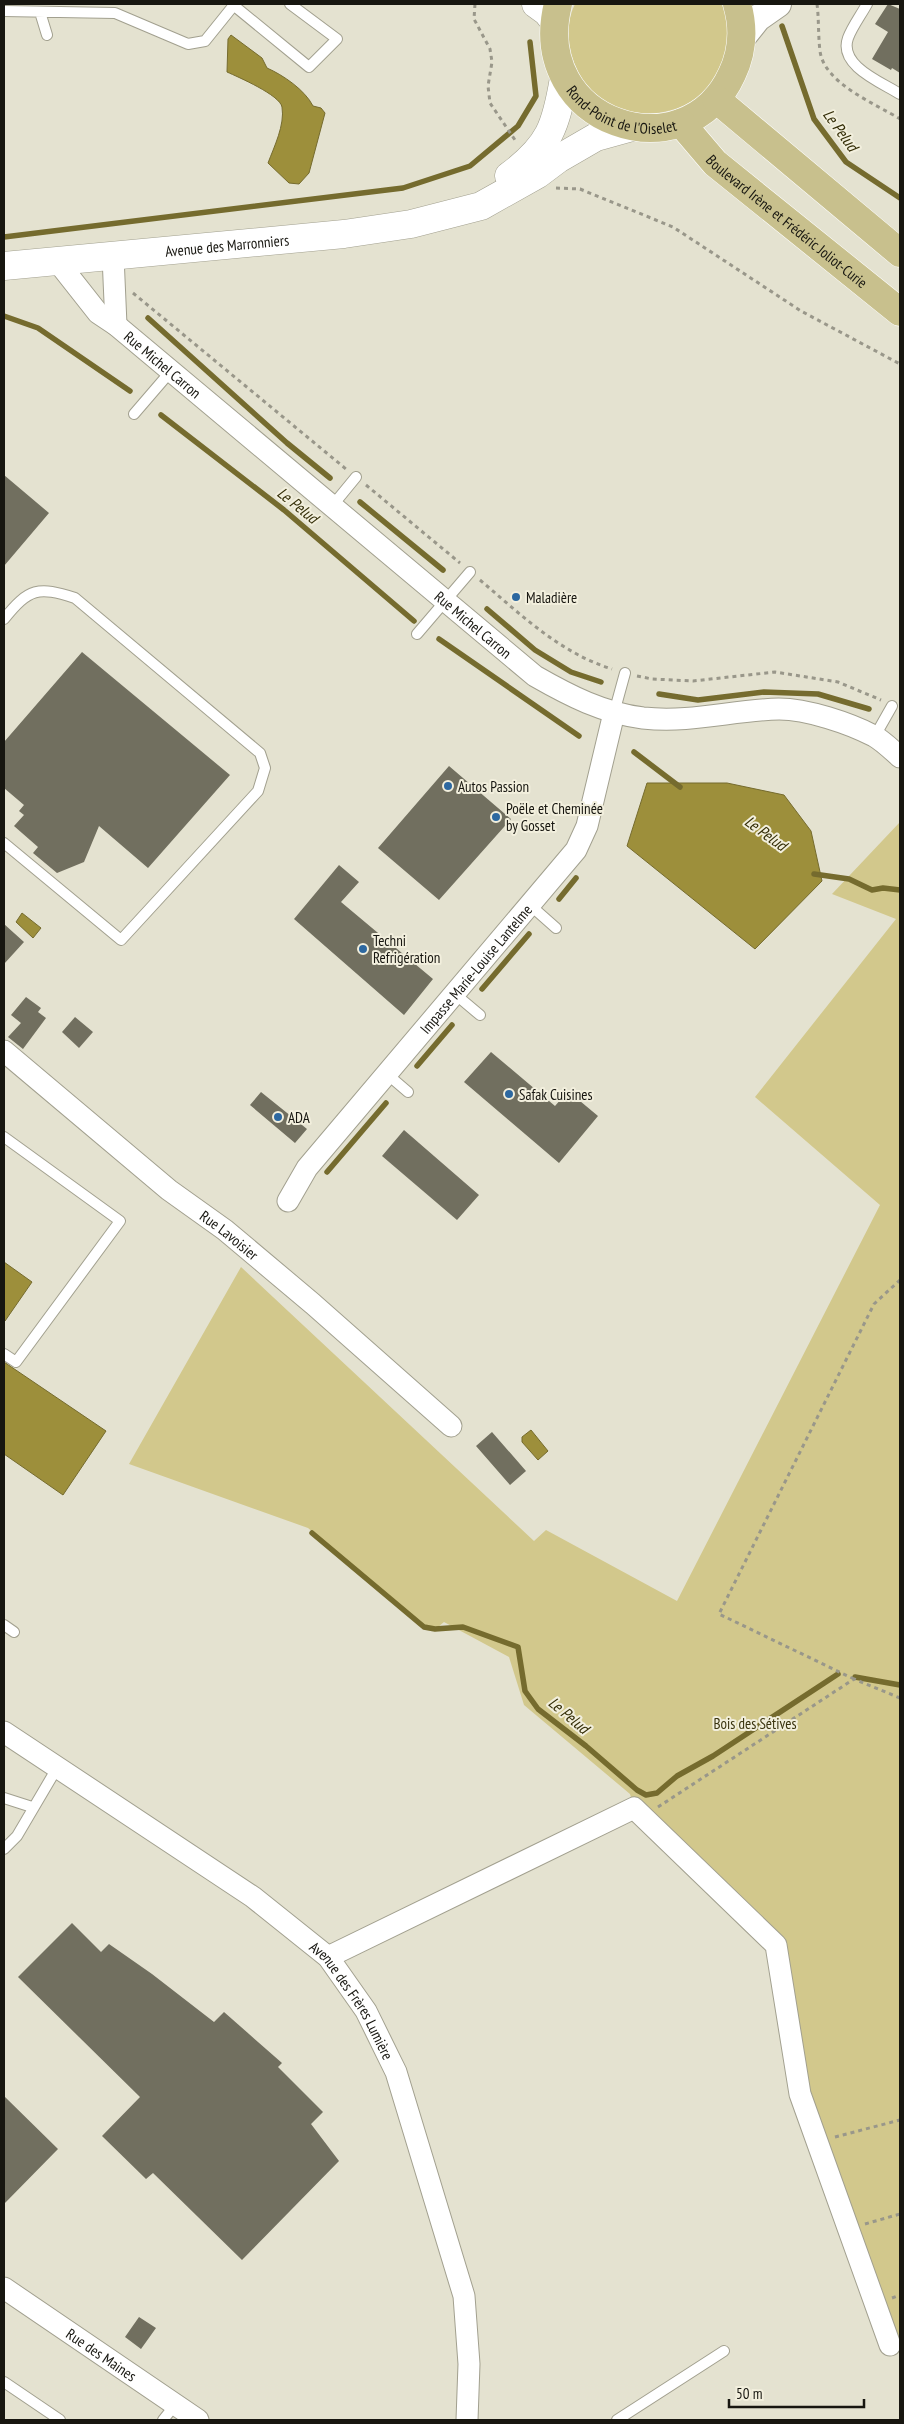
<svg xmlns="http://www.w3.org/2000/svg" width="904" height="2424" font-family="'PT Sans Narrow',sans-serif">
  <rect width="100%" height="100%" fill="#e4e2d0"/>
  <!-- green -->
  <path fill="#d2c88c" d="M575,4H722C724,11 728,19 729,26C731,40 727,55 721,67C690,134 592,127 572,56C567,38 567,20 575,4Z
    M900,822V2350L800,2094L776,1945L634,1808L630,1794L524,1705L509,1657L444,1622L438,1627L423,1625L308,1528L129,1464L241,1267L534,1541L546,1530L677,1601L880,1205L755,1097L896,919L832,894Z"/>
  <!-- water -->
  <path fill="#9d8f3b" stroke="#756b2e" d="M231,35L262,58L267,68C283,75 305,90 313,106L321,108L325,113L309,173L299,184L289,183L268,163C274,147 285,125 282,107C280,95 238,77 227,72L228,39Z
    M647,783H727L784,795L811,831L822,881L755,949L627,846Z
    M22,913L41,928L33,938L16,922Z
    M4,1262L32,1282L5,1321L4,1320Z
    M4,1362L106,1431L63,1495L4,1454Z
    M531,1430L548,1451L538,1460L522,1442V1437Z"/>
  <g fill="none" stroke-linecap="round" stroke-linejoin="round">
    <!-- stream -->
    <path stroke="#756b2e" stroke-width="5.5" d="M782,26L814,119L846,162L900,198
      M4,237L403,188L470,166L518,126L536,96L530,42
      M4,316L38,328L130,391
      M148,318L287,443L330,478
      M161,415L284,510L414,621
      M360,502L443,570
      M487,609L535,650L571,672L601,682
      M439,639L579,736
      M659,694L698,700L764,692L818,694L869,709
      M634,752L680,787
      M814,874L849,879L872,890L883,888L900,890
      M559,899L576,878
      M482,989L529,934
      M417,1066L452,1025
      M327,1172L386,1103
      M312,1533L424,1627L435,1629L463,1627L518,1647L525,1691L538,1709L586,1746L637,1790L646,1795L657,1793L677,1776L713,1756L838,1674
      M855,1677L900,1685"/>
  </g>
  <!-- building -->
  <path fill="#716f5f" d="M888,4L900,9V73L892,68L891,70L872,59L888,32L875,24Z
    M4,475L49,513L4,566Z
    M82,652L230,775L148,868L99,826L84,862L57,873L33,853L38,847L14,826L24,815L19,811L24,805L4,788V742Z
    M449,766L511,819L439,900L378,848Z
    M339,865L359,882L341,902L433,979L404,1015L294,919Z
    M4,924L24,942L4,964Z
    M26,997L41,1008L38,1012L46,1018L23,1049L8,1037L21,1023L11,1015Z
    M75,1017L93,1032L79,1048L62,1032Z
    M491,1052L555,1106L568,1091L598,1116L559,1163L464,1082Z
    M261,1092L307,1129L295,1143L250,1105Z
    M404,1130L479,1195L457,1220L382,1156Z
    M492,1432L526,1471L510,1485L476,1446Z
    M72,1923L101,1952L109,1944L152,1974L214,2022L224,2012L282,2063L278,2067L323,2112L311,2124L339,2161L242,2260L153,2173L146,2179L102,2136L140,2097L18,1977Z
    M4,2096L58,2149L4,2204Z
    M139,2317L156,2328L141,2349L125,2337Z"/>
  <g fill="none" stroke-linecap="round" stroke-linejoin="round">
    <!-- service casing -->
    <g stroke="#a2a08f" stroke-width="12">
      <path id="service" d="M232,4L309,67L337,39L290,4
        M867,4C861,15 852,27 848,38C838,66 883,83 900,94
        M4,11L115,13L188,44L205,41L234,5
        M40,12L47,35
        M134,414L171,371
        M333,505L356,477
        M4,619C29,588 38,586 75,598L260,753L265,768L258,791L121,940L4,843
        M417,634L470,572
        M614,713L625,673
        M875,736L892,706
        M530,905L556,928
        M455,994L480,1015
        M387,1074L408,1092
        M4,1137L120,1221L16,1362L4,1354
        M4,1625L14,1632
        M4,1798L32,1807
        M4,1849L17,1836L57,1768
        M4,2382L60,2420
        M163,2420L175,2405
        M617,2420L724,2351"/>
    </g>
    <!-- minor casing -->
    <g stroke="#a2a08f" stroke-width="23">
      <g id="minor">
        <path d="M113,256L116,325"/>
        <path id="s1" d="M57,261L98,313L116,325L535,676C570,696 603,713 643,718C693,723 732,710 779,709C807,709 849,723 874,736C883,741 892,750 900,757"/>
        <path id="s2" d="M4,1051L169,1190L225,1230L313,1304L451,1426"/>
        <path id="s3" d="M288,1201L307,1168L576,850L587,826L614,713"/>
        <path id="s4" d="M4,1732L253,1897L328,1957L366,2011L396,2072L464,2296L469,2364L467,2420"/>
        <path d="M328,1957L634,1808L776,1945L800,2094L890,2345"/>
        <path id="s5" d="M4,2288L198,2420"/>
      </g>
    </g>
    <!-- tertiary casing -->
    <g stroke="#a2a08f" stroke-width="28">
      <path id="tertiary" d="M742,38L758,18L778,4"/>
    </g>
    <!-- secondary casing -->
    <g stroke="#a2a08f" stroke-width="29">
      <g id="secondary">
        <path d="M536,4L547,12L554,21"/>
        <path d="M509,176C550,146 556,126 564,78"/>
        <path id="s6" d="M4,266L344,234L411,224L481,206L538,174L558,159L596,137L632,127"/>
      </g>
    </g>
    <!-- primary casing -->
    <g stroke="#fff" stroke-width="29">
      <g id="primary">
        <path id="s7" d="M558,4C528,124 686,175 732,74C743,51 744,28 737,4"/>
        <path d="M716,99L900,253"/>
        <path id="s8" d="M681,123L715,163L900,312"/>
      </g>
    </g>
    <!-- path -->
    <path stroke="#99978a" stroke-width="3" stroke-dasharray="4 4" stroke-linecap="butt" d="M475,4L474,19L490,49L492,62L488,86L490,103L517,143
      M817,4C819,19 818,35 820,51C824,83 874,103 900,119
      M556,188L580,189L673,227L801,311L900,364
      M133,293L346,469
      M366,485L460,563
      M480,580C520,614 560,653 612,669
      M637,676L652,679L693,681L775,672L838,682L881,700
      M854,1679L719,1614L874,1304L900,1280
      M658,1807L854,1679L900,1698
      M835,2137L900,2120
      M865,2224L900,2214
      M892,2298L900,2295"/>
    <!-- service -->
    <use href="#service" stroke="#fff" stroke-width="10"/>
    <!-- minor -->
    <use href="#minor" stroke="#fff" stroke-width="21"/>
    <!-- tertiary -->
    <use href="#tertiary" stroke="#fff" stroke-width="26"/>
    <!-- secondary -->
    <use href="#secondary" stroke="#fff" stroke-width="28"/>
    <!-- primary -->
    <use href="#primary" stroke="#c8c08d" stroke-width="28"/>
  </g>
  <!-- markers -->
  <g fill="#2d68a0" stroke="#f2efdd" stroke-width="2">
    <circle cx="516" cy="597" r="5"/>
    <circle cx="448" cy="786" r="5"/>
    <circle cx="496" cy="817" r="5"/>
    <circle cx="363" cy="949" r="5"/>
    <circle cx="509" cy="1094" r="5"/>
    <circle cx="278" cy="1117" r="5"/>
  </g>
  <g text-anchor="middle" dominant-baseline="central" stroke-width="4" stroke-linejoin="round" paint-order="stroke">
    <!-- street labels -->
    <g font-size="15" fill="#171610" stroke="#f2efdd">
      <text stroke="none"><textPath href="#s7" startOffset="146">Rond-Point de l'Oiselet</textPath></text>
      <text stroke="none"><textPath href="#s8" startOffset="145">Boulevard Irène et Frédéric Joliot-Curie</textPath></text>
      <text stroke="none"><textPath href="#s6" startOffset="224">Avenue des Marronniers</textPath></text>
      <text stroke="none"><textPath href="#s1" startOffset="149">Rue Michel Carron</textPath></text>
      <text stroke="none"><textPath href="#s1" startOffset="554">Rue Michel Carron</textPath></text>
      <text stroke="none"><textPath href="#s3" startOffset="299">Impasse Marie-Louise Lantelme</textPath></text>
      <text stroke="none"><textPath href="#s2" startOffset="291">Rue Lavoisier</textPath></text>
      <text stroke="none"><textPath href="#s4" startOffset="444">Avenue des Frères Lumière</textPath></text>
      <text stroke="none"><textPath href="#s5" startOffset="118">Rue des Maines</textPath></text>
    </g>
    <!-- poi labels -->
    <g font-size="15" fill="#171610" stroke="#f2efdd" text-anchor="start">
      <text x="526" y="597">Maladière</text>
      <text x="458" y="786">Autos Passion</text>
      <text x="506" y="808">Poële et Cheminée<tspan x="506" dy="17">by Gosset</tspan></text>
      <text x="373" y="940">Techni<tspan x="373" dy="17">Refrigération</tspan></text>
      <text x="519" y="1094">Safak Cuisines</text>
      <text x="288" y="1117">ADA</text>
    </g>
    <!-- park labels -->
    <g font-size="15" fill="#3a340f" stroke="#f2efdd">
      <text x="755" y="1723">Bois des Sétives</text>
    </g>
    <!-- water labels -->
    <g font-size="16" font-style="italic" fill="#342e08" stroke="#f2efdd">
      <text transform="translate(841 130) rotate(54)">Le Pelud</text>
      <text transform="translate(298 505) rotate(39)">Le Pelud</text>
      <text transform="translate(766 833) rotate(36)">Le Pelud</text>
      <text transform="translate(569 1715) rotate(40)">Le Pelud</text>
    </g>
  </g>
  <!-- border -->
  <rect width="904" height="2424" fill="none" stroke="#171610" stroke-width="10"/>
  <!-- scale -->
  <path d="M729 2399v8h135v-8" fill="none" stroke="#171610" stroke-width="2.5"/>
  <text x="736" y="2399" font-size="15" fill="#171610" stroke="#f2efdd" stroke-width="4" paint-order="stroke">50 m</text>
</svg>
